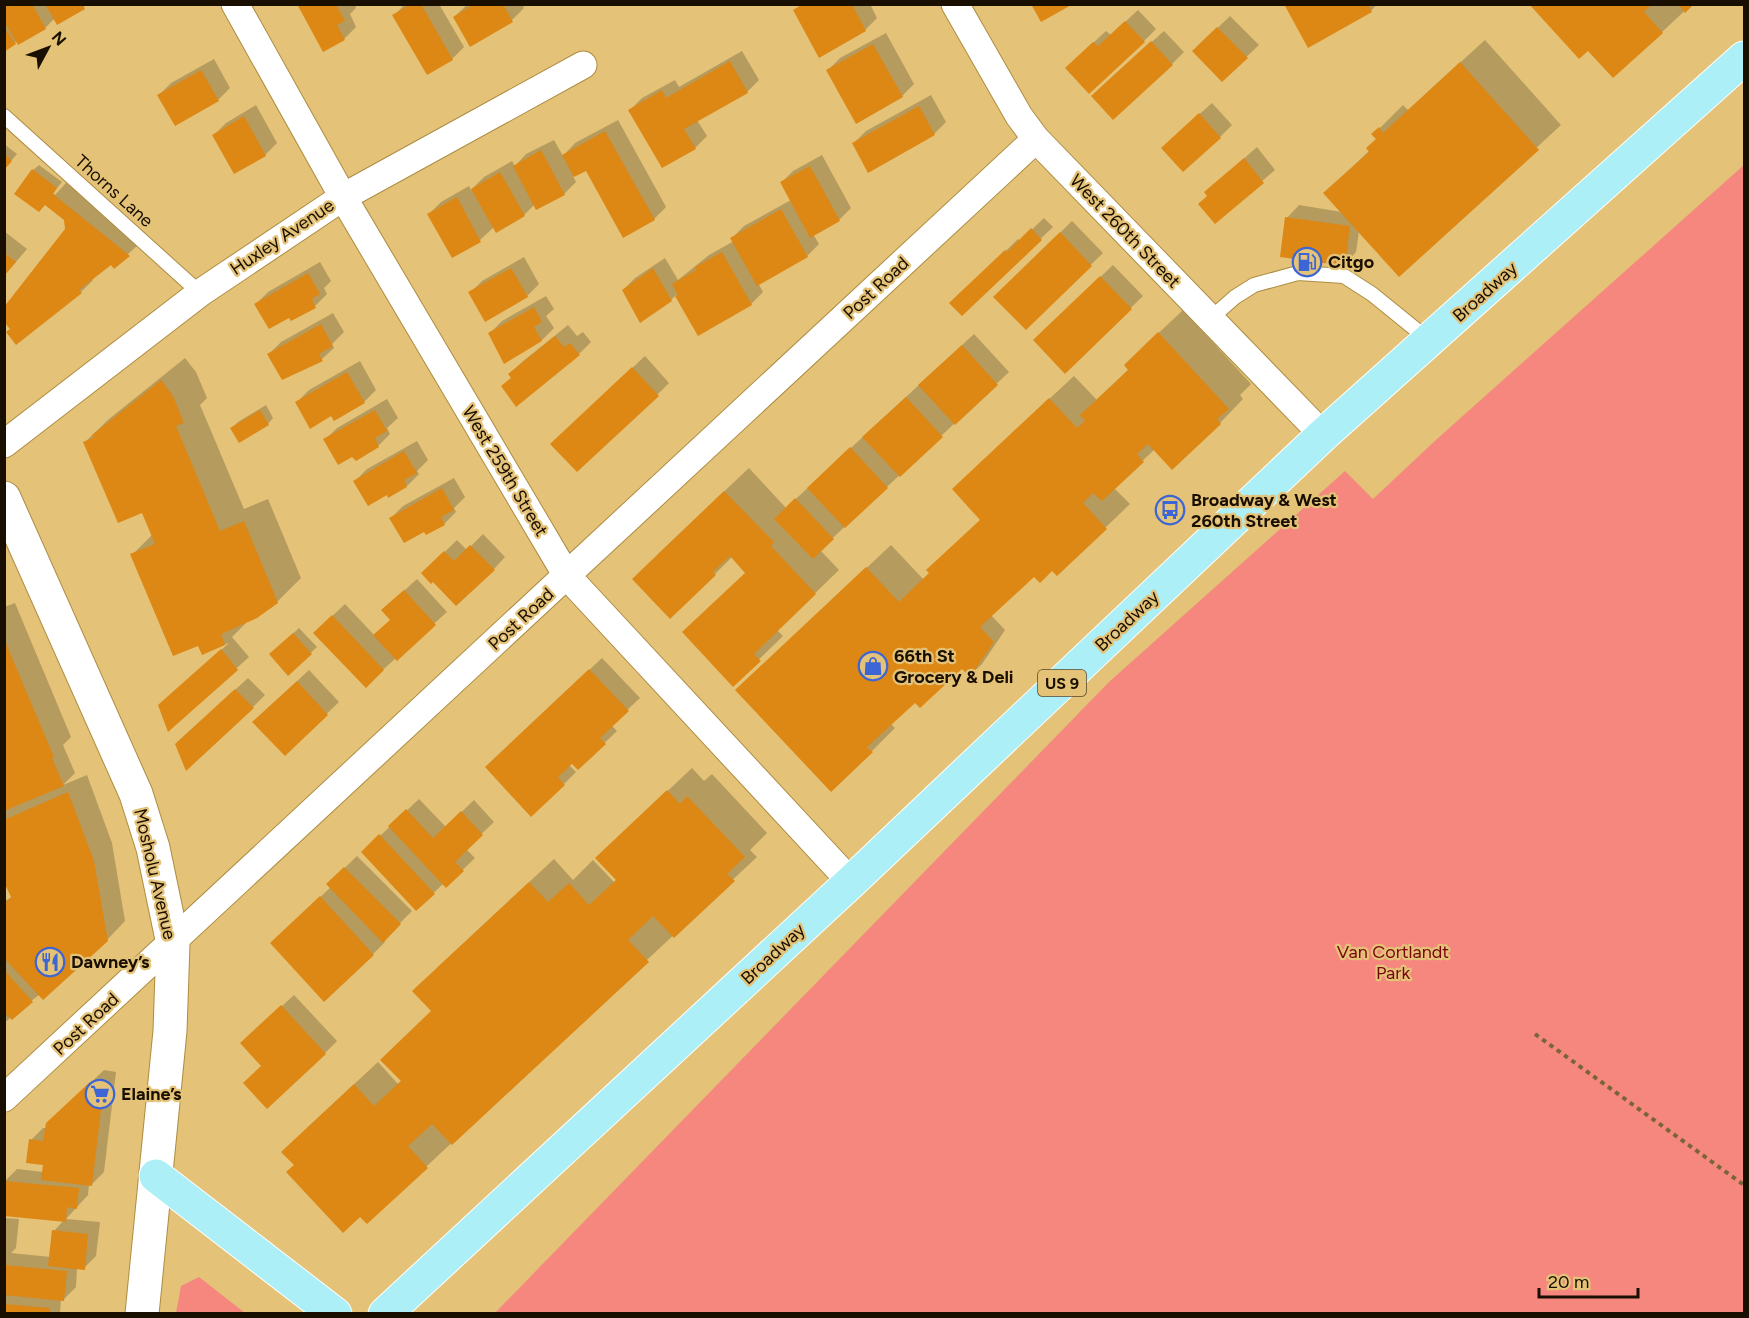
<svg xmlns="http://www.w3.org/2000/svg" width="1749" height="1318" font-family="Figtree,sans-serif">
  <rect width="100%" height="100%" fill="#e4c277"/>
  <!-- green -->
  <path fill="#f5877e" d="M1744,165V1313H495L1109,682L1345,471L1373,499L1437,439Z
    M199,1277L245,1313H176L181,1286Z"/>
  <!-- shadow -->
  <path fill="#0003" d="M4,4H87L84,7L55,18L45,28L17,41L4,50Z
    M299,4H355L356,8L350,14L356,27L344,39Z
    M405,4H439L464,47L452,59L394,16Z
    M468,4H522L524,8L512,20L454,17Z
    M801,4H870L877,18L865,30L820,56L795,11Z
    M1285,4H1377L1371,11Z
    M1531,4H1692L1662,32L1588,49Z
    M1138,10L1156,29L1144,41L1079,56L1106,31L1111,35Z
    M1230,16L1259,45L1222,80L1194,51Z
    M1164,31L1184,52L1172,64L1105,84Z
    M886,33L914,84L902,96L857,122L828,70L840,58Z
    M1485,40L1561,125L1399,275L1359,231L1356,252L1344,265L1287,218L1299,205L1342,212L1325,193L1370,150L1378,138L1374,134L1403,105L1408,110Z
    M742,51L759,80L747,92L697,120L707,136L695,148L630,110L642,98L675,80L679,87Z
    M214,59L230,88L218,100L159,95L171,83Z
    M931,95L946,122L934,134L869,171L854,143L866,131Z
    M1212,103L1232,125L1220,137L1175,136Z
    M256,105L277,143L265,155L235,172L214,135L226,123Z
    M618,120L666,207L654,219L586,169L573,176L576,182L564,194L537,208L535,204L524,215L494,227L480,240L452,256L429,214L441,202L469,186L471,190L484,177L512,161L515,166L526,154L554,140L563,156L575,143Z
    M4,144L17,154L4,169Z
    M1257,147L1275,170L1215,222L1208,195L1206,192Z
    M822,155L851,208L839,220L813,234L819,244L807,256L758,283L763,292L751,304L699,334L676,295L671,300L623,290L635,278L665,258L678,280L709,255L734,241L732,238L744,226L791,200L781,183L793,171Z
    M39,165L62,182L53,193L55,195L66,183L140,243L114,267L111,263L92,279L93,280L81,292L17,343L11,328L67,230L66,219L45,203L33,170Z
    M1044,218L1053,227L962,314L952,303L1018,239L1020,241Z
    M1072,221L1103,253L1026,328L995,297Z
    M4,231L27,249L4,276Z
    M524,257L539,284L527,296L470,293L482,281Z
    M320,262L331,281L324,288L327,294L315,306L289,316L256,304L268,292Z
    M1113,265L1143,296L1065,372L1047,328Z
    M546,296L554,309L546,316L554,328L542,340L504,362L490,333L502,321Z
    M1183,310L1251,384L1240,395L1243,399L1220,423L1155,449L1114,488L1130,504L1057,574L1053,569L1034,575L991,615L1005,630L982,664L970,675L962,666L915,700L890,723L895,728L872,751L761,667L891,545L924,580L982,519L977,466L1074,376L1097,400L1129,369L1149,342Z
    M333,313L344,332L332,344L334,348L322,359L269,354L281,342Z
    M568,325L577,336L583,332L591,342L579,354L503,386L512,377L510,374L522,362Z
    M974,334L1009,372L820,550L839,570L777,630L783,636L733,685L746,572L732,557L715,574L657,555L749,468L786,508Z
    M645,356L669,383L657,395L564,432Z
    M185,358L196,372L207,398L200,405L244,509L268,499L301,578L277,602L248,621L232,637L249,657L168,730L172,693L229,643L203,653L199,644L132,555L153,534L143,511L85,442L109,419Z
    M360,361L376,390L364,402H297L309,390Z
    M387,399L398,418L387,428L390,434L378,446L325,440L337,428Z
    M266,405L273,418L268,424L232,428L238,422Z
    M417,441L428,460L417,471L419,474L407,486L389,496L387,493L355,481L367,469Z
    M454,478L465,497L454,508L456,512L444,524L391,518L403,506Z
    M483,534L505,557L494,569L433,580L423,573L457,540L467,550Z
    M417,579L447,612L366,685L327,621L345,604L375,636L392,619L395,599Z
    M15,603L71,737L63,745L75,773L63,785L87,775L112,843L125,921L107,940L4,1023V901L13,897L4,878V607Z
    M299,628L317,647L289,673L271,654Z
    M602,658L640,698L611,725L617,731L590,757L572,762L569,765L576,772L564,784L499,755Z
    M309,670L339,702L285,754L266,710Z
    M248,678L265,695L253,707L189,732Z
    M692,768L704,781L712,774L767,833L750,850L757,857L367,1222L296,1165L307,1128L378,1062L398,1084L402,1080L433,1011L438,967L554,859L573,880L593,860L614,882L617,879L621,835Z
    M419,799L446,827L474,800L494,822L466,849L475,858L446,886L444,883L417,909L363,852Z
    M357,856L412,911L383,940L385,942L373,954L284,931L331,887L328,884Z
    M294,995L337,1041L325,1053L262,1066L254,1032Z
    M104,1070L116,1072L104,1172L92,1184H89L88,1195L66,1219L100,1222L96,1256L84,1268H77L76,1287L63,1300L61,1299L60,1314H4V1218L19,1219L16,1248L11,1253L51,1257L54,1231L64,1220L5,1181L17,1169L44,1172L45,1164L31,1140L43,1128H47L60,1112Z"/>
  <!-- building -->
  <path fill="#dd8714" d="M4,4H32L46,29L18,45L4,21Z
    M45,4H82L85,9L57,25Z
    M297,4H336L345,21L337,25L345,40L323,52Z
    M411,4H421L453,60L427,75L392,15Z
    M474,4H503L513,22L470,47L453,17Z
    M803,4H852L866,31L819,58L793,10Z
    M1031,4H1073L1041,22Z
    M1284,4H1368L1372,12L1308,48Z
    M1529,4H1652L1644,12L1663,33L1613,78L1588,51L1579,59Z
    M1678,4H1694L1685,13Z
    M1125,21L1145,42L1089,94L1065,68L1093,42L1098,46Z
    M4,27L16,44L4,52Z
    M1217,27L1248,58L1222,82L1192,51Z
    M1151,41L1173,65L1113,120L1091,96Z
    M873,44L903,97L856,124L826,70Z
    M730,61L748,93L684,129L696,149L662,168L628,110L662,90L666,98Z
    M1460,62L1539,150L1399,277L1323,193L1369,152L1366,148L1376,139L1371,134L1379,127L1383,133Z
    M201,70L219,101L175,126L157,95Z
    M919,106L935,135L868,173L852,143Z
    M1199,113L1221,138L1183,172L1161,148Z
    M244,116L266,156L234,174L212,135Z
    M605,131L655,220L623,238L586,171L574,177L562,155Z
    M541,150L565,195L536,210L513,166Z
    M4,154L12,161L4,170Z
    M1244,158L1264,183L1215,224L1198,204L1207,196L1204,192Z
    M810,166L840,221L810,238L780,182Z
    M32,169L57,188L53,194L130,256L114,269L111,265L79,290L82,293L16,345L6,332L10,329L4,322V307L65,229L64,220L45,205L39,212L14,194Z
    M500,172L525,216L496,233L471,189Z
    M457,197L481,242L452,258L427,214Z
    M781,209L808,257L757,286L730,238Z
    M1285,217L1350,226L1345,266L1280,257Z
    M1031,228L1042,240L962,316L949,303L1005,250L1007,252Z
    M1060,232L1092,266L1026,330L993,297Z
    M722,252L752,305L698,336L675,296L678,295L672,284L696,270L695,267Z
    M4,253L16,262L4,276Z
    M511,268L528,297L485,322L468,292Z
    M653,268L672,301L640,323L622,290Z
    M308,273L320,294L312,299L316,308L291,321L289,318L269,329L254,304Z
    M1100,276L1132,309L1065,374L1033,340Z
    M534,307L542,322L534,327L542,341L504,364L488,333Z
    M321,324L333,346L319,354L323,361L282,380L267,354Z
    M1158,332L1229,409L1217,419L1221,424L1172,470L1148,444L1137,454L1144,462L1102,501L1093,493L1083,503L1107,529L1057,576L1052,571L1040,583L1034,577L980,627L994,642L970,677L962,669L920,708L915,703L867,747L873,752L831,792L735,690L866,567L899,602L929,573L926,570L980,520L952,489L1049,398L1077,428L1085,421L1080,415L1128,370L1124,365Z
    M555,336L564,347L570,343L580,355L516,407L501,386L511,378L508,374Z
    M962,345L998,385L955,425L918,385Z
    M632,367L659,396L577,472L550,444Z
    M347,372L365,403L334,421L331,416L310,429L295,402Z
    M161,380L173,396L184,423L176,426L220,531L244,521L278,603L257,618L221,634L225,645L202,655L198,646L173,656L130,554L155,544L142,513L118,523L83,442L93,438L92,435Z
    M906,397L943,437L900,477L862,437Z
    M260,410L269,425L239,443L230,428Z
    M375,410L387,431L375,438L379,447L356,461L352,457L338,465L323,439Z
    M850,447L888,488L845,528L807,488Z
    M404,451L417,473L404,480L407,487L388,498L387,495L368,506L353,481Z
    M442,488L454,510L441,517L445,525L426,535L424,532L404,543L389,518Z
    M724,491L774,542L771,546L816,594L754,654L761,661L733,687L682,632L745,573L730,556L713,572L716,575L670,619L632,579Z
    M795,498L834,539L813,559L774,519Z
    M470,545L495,570L456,606L433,582L431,584L421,573L444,551L454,561Z
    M404,590L436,625L397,661L373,635L390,620L381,610Z
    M332,615L384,670L366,688L313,633Z
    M293,633L312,654L288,676L269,654Z
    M4,639L54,757L52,758L64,786L4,811Z
    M221,649L238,670L168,732L158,705Z
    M589,669L629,711L600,738L606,744L591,758L578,770L572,764L558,777L565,785L531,817L485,767Z
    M297,681L328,715L285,756L252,722Z
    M235,689L254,708L186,771L175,744Z
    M667,790L680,804L687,796L745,857L727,874L735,881L674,938L653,916L628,940L649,962L452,1145L432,1124L408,1146L428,1168L367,1224L360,1217L343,1233L286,1172L294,1165L281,1152L354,1084L374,1106L401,1081L380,1060L431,1011L412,991L529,882L548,902L569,883L589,905L616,880L595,858Z
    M68,792L94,861L108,941L43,1000L4,958V904L11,897L4,882V820Z
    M406,809L433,838L461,811L483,835L455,862L464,871L446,888L388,826Z
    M379,834L435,894L416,911L361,852Z
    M344,867L401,924L383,943L326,884Z
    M320,896L374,955L324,1002L270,943Z
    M4,970L33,1002L12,1020L4,1012Z
    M281,1005L326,1054L267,1109L243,1083L261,1066L240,1043Z
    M90,1082L104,1084L92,1186L41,1180L43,1165L26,1163L29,1139L43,1141L46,1123Z
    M4,1181L79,1188L77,1209L67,1207L66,1222L4,1216Z
    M52,1230L88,1234L85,1270L48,1266Z
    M4,1265L67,1271L64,1301L4,1295Z
    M4,1304L50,1308V1314H4Z"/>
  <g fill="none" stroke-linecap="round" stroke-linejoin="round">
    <!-- lane casing -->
    <g stroke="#ad8d43" stroke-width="16">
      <path id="lane" d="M4,116L200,293
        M1210,319L1235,297L1254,285L1298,273L1344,276L1372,294L1430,341"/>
    </g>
    <!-- street casing -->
    <g stroke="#ad8d43" stroke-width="29">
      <path id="street" d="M235,4L343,197L567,576L851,882
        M955,4L1019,116L1036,139L1323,435
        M4,444L200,293L343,197L583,65
        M4,1098L1036,139"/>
    </g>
    <!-- secondary casing -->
    <g stroke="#ad8d43" stroke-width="35">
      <path id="secondary" d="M4,498L136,794L153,848L173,944L170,1031L142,1314"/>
    </g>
    <!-- primary casing -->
    <g stroke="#fff" stroke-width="35">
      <path id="primary" d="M156,1176L335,1314
        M385,1314L851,882L1323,435L1744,58"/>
    </g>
    <!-- path -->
    <path stroke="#7a6539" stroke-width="4" stroke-dasharray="4.5 4.5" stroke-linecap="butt" d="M1535,1034L1744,1185"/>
    <!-- lane -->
    <use href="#lane" stroke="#fff" stroke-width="14"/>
    <!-- street -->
    <use href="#street" stroke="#fff" stroke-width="27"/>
    <!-- secondary -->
    <use href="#secondary" stroke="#fff" stroke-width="33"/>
    <!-- primary -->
    <use href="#primary" stroke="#aceff7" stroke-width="33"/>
  </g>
  <!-- icons -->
  <defs>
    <g id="fuel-ring" transform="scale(1.5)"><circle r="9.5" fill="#e4c277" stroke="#3c65d6" stroke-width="1.5"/><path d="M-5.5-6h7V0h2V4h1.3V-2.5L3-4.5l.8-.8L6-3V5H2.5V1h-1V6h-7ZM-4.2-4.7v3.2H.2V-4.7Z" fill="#3c65d6"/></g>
    <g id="bus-ring" transform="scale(1.5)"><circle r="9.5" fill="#e4c277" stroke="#3c65d6" stroke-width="1.5"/><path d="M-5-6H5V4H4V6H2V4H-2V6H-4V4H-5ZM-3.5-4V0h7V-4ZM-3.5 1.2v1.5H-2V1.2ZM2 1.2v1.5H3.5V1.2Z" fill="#3c65d6"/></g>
    <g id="shop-ring" transform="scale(1.5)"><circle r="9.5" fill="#e4c277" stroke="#3c65d6" stroke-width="1.5"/><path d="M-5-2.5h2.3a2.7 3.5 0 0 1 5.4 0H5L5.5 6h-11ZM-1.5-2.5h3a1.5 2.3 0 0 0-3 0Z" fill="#3c65d6"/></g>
    <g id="restaurant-ring" transform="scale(1.5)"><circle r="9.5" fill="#e4c277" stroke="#3c65d6" stroke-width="1.5"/><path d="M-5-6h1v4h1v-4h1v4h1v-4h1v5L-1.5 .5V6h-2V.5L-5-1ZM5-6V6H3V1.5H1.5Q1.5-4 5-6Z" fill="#3c65d6"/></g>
    <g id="supermarket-ring" transform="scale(1.5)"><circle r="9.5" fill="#e4c277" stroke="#3c65d6" stroke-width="1.5"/><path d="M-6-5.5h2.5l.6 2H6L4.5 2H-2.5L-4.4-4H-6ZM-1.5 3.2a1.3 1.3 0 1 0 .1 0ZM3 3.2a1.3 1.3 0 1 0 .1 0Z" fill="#3c65d6"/></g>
  </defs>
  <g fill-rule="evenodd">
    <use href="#fuel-ring" x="1307" y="262"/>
    <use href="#bus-ring" x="1170" y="510"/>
    <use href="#shop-ring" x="873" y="666"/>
    <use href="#restaurant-ring" x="50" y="962"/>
    <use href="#supermarket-ring" x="100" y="1094"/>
  </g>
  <g text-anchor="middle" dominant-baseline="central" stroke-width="4.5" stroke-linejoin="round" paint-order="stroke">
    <!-- shield labels -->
    <rect fill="#e4c277" stroke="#564524" stroke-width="1.5" x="1038" y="670" width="48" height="26" rx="4.5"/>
    <g font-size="16" font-weight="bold" fill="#190f00">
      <text x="1062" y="683">US 9</text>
    </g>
    <!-- street labels -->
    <g font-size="18" fill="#190f00" stroke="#e4c277">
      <text transform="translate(114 191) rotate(42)">Thorns Lane</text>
      <text transform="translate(1125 231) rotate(46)">West 260th Street</text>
      <text transform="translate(282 237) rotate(-34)">Huxley Avenue</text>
      <text transform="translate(876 288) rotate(-43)">Post Road</text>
      <text transform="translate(1485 292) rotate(-42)">Broadway</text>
      <text transform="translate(505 471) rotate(59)">West 259th Street</text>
      <text transform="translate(521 619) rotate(-43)">Post Road</text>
      <text transform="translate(1127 621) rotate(-43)">Broadway</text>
      <text transform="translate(155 874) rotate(77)">Mosholu Avenue</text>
      <text transform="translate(773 954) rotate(-43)">Broadway</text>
      <text transform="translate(86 1024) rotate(-43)">Post Road</text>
    </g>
    <!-- poi labels -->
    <g font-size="18" font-weight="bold" fill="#190f00" stroke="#e4c277" text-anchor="start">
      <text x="1328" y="262">Citgo</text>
      <text x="1191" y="500">Broadway &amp; West<tspan x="1191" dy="21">260th Street</tspan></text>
      <text x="894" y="656">66th St<tspan x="894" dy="21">Grocery &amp; Deli</tspan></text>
      <text x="71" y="962">Dawney’s</text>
      <text x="121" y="1094">Elaine’s</text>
    </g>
    <!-- park labels -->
    <g font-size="18" fill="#79040f" stroke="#e4c277">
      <text x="1393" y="952">Van Cortlandt<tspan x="1393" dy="21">Park</tspan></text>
    </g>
  </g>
  <!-- border -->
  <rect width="1749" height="1318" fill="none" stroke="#190f00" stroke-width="12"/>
  <!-- north arrow -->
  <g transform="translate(48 48) rotate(49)" stroke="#e4c277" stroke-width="4.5" paint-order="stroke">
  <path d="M0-4.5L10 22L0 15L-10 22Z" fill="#190f00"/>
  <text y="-9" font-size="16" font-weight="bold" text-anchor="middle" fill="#190f00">N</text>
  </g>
  <!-- scale -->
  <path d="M1539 1288v9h99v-9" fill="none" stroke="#190f00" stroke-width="3"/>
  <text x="1548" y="1288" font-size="18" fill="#190f00" stroke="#e4c277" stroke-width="4.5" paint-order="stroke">20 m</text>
</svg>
